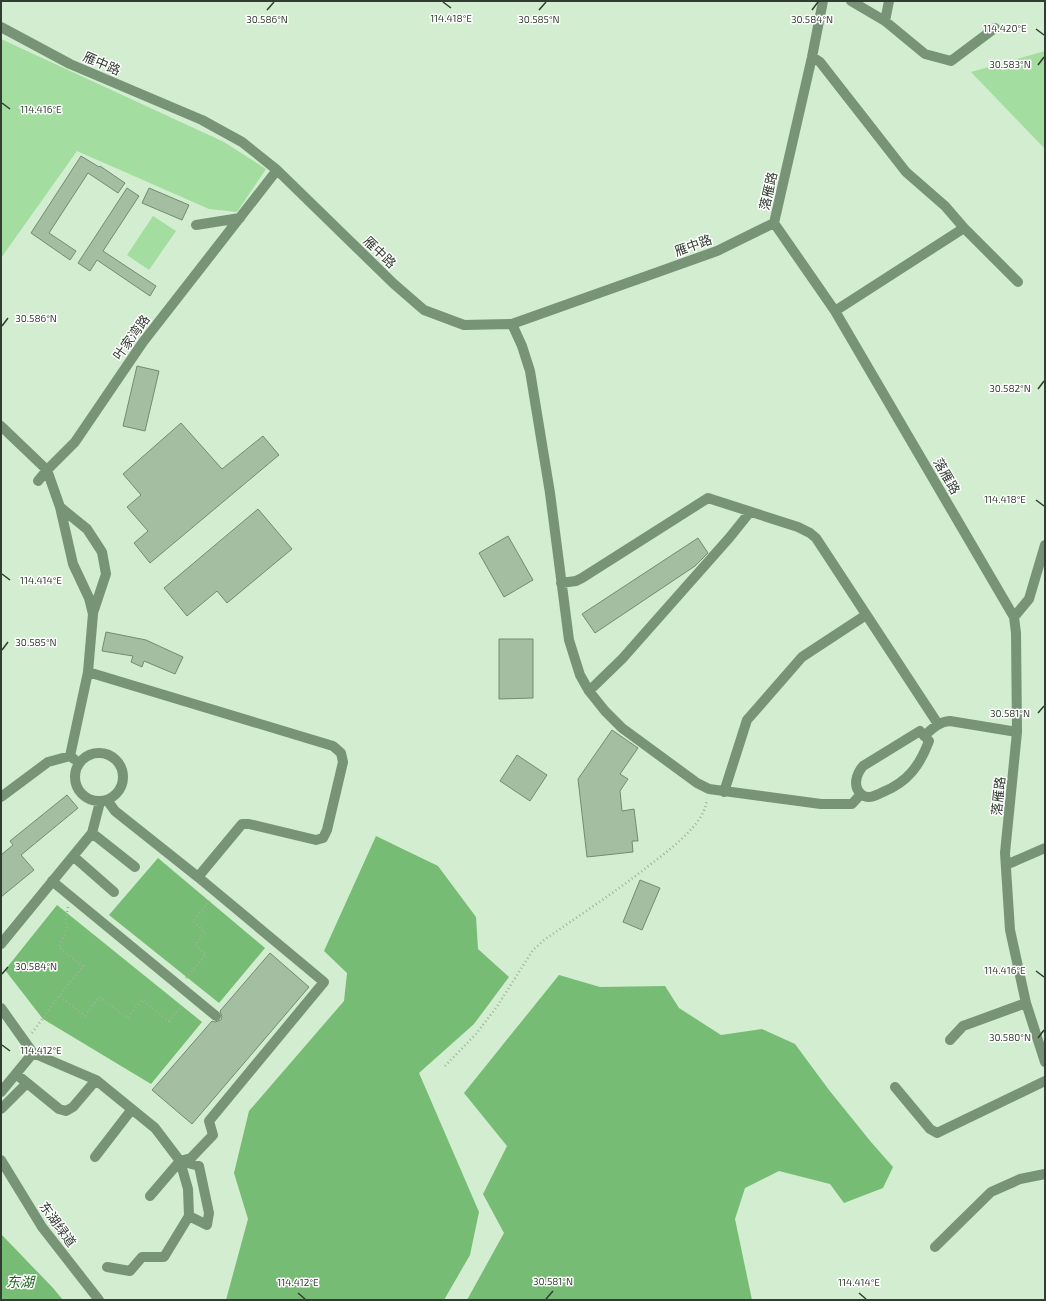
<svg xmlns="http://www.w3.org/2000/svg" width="1046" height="1301" font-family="'Exo 2','Noto Sans SC',sans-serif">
  <rect width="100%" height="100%" fill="#d2edcf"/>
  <!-- green -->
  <path fill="#a3dda0" d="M1,39L224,142L266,169L237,212L209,209L77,151L1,258Z
    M1045,51V149L971,72Z
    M153,216L176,231L149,270L127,255Z"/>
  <!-- water -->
  <path fill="#77bc74" d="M376,836L438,866L476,917L478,949L509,977L474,1024L419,1073L479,1212L470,1255L444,1300H226L248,1219L234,1173L249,1111L344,1001L347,973L324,951Z
    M158,858L265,948L219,1003L109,915Z
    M57,905L202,1022L151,1084L43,1019L5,970Z
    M559,975L600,987L665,986L679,1008L721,1035L762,1029L795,1044L829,1090L871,1142L893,1167L883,1188L844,1203L830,1184L779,1171L745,1188L735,1219L752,1300H467L504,1233L483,1194L507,1146L464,1093Z
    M1,1234L53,1288L63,1300H1Z"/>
  <!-- building -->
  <path fill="#a3bea1" stroke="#738c71" d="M81,156L99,167L100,166L125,183L118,193L88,173L49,233L76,251L70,260L31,233Z
    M127,188L139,196L103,251L156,286L150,296L97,260L90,271L78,263Z
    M149,188L189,205L182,220L142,203Z
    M137,366L159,371L145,431L123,426Z
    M181,423L222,469L263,436L279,455L150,563L134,543L148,531L127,507L141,495L123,474Z
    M258,509L292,549L227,603L217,591L187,616L164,588Z
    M508,536L533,580L504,597L479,553Z
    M698,538L708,553L695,566L595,633L582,614Z
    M106,632L146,640L183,657L175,674L144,661L142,667L131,662L133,656L102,651Z
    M499,639H533V698L499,699Z
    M612,730L638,748L620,774L628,779L620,791L622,811L634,809L638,841H632L633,852L587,857L578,779Z
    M517,755L547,775L530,801L500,781Z
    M67,795L78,808L21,855L34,870L1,897V855L13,845L10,841Z
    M640,880L660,888L642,930L623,922Z
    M270,953L309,987L192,1124L152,1090L212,1021L215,1022L221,1020L222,1017L220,1011Z"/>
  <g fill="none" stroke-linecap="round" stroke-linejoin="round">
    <!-- path -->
    <path stroke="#9db39b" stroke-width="2.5" stroke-dasharray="1 3" stroke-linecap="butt" d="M68,907L66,919L67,929L59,948L83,966L59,996L85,1016L99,997L128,1018L142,1000L169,1021L181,1006
      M186,978L206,955L195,945L205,932L193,921L210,901
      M32,1033L59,996
      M445,1066L476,1034L496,1008L533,950L544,940C580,915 617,891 651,864C668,851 687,837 700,818C704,812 706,806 707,799"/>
    <!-- minor -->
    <path stroke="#779476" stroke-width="10" d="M823,1L812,57L774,223L835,311L1014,617L1016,633L1017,732L1005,853L1010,930L1026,1003L1045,1062
      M851,1L885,21L925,54L951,61L995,28
      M885,21L889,1
      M1,27L70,64L202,120L242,142L277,170L394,284L424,310L464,325L512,324L717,251L774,223
      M812,57L820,62L906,172L945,206L964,228L1018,282
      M196,225L240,218
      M835,311L964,228
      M512,324L522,346L530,371L550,493L569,640L580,675L589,691L605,711L622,728L697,783L709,789L821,804H852L861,794
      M1,426L47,470L60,507L73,564L89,598L93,614L88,672L70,756
      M38,481L47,470L75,442L143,342L277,170
      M60,507L87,529L102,552L106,574L93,613
      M561,583L576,581L582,578L708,498L798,527L810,533L816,538L938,724
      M1014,617L1029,599L1045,545
      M88,672L333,746L341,753L343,762L327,830L323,838L316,840L249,824H242L198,877
      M589,691L622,659L730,537L750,512
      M920,731L929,741C920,765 908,782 883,792C879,794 873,797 869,797C865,797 863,796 861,794C852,786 857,773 863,766Z
      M924,736C932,729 938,722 950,721L1017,732
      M75 777a24 24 0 1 1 48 0a24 24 0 1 1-48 0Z
      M724,792L747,720L802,657L866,615
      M1,797L48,762L70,756L74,759
      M107,800L115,811L198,877L324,982L209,1121L213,1135L191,1158L180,1161L150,1196
      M92,833L135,867
      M73,856L114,892
      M1006,865L1045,848
      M52,881L216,1016
      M1,944L92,833L100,802
      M1,1008L33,1053L96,1080L155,1128L180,1161L199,1166L209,1213L207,1225L189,1216
      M950,1040L963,1026L1026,1003
      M16,1074L59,1109L66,1111L73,1107L96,1080
      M895,1087L930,1129L937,1133L1045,1081
      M1,1092L33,1053
      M1,1109L27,1083
      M95,1157L132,1109
      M1,1160L42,1227L99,1300
      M935,1247L991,1192L1020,1179L1045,1174
      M107,1267L130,1271L142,1257H164L189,1216L188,1189L180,1161"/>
  </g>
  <!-- ticks -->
  <path fill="none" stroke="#323d31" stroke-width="1.5" d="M443,2L451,8M267,10L274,2M539,10L546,2M812,10L818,2M1036,29L1044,35M1038,65L1044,57M2,103L10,109M2,326L8,318M1038,389L1044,381M1036,500L1044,506M2,574L10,580M2,650L8,642M1038,713L1044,706M1036,971L1044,977M2,974L8,967M1038,1038L1044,1030M2,1045L10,1051M298,1293L305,1299M859,1293L866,1299M546,1299L553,1291"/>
  <g text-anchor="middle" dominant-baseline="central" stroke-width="3" stroke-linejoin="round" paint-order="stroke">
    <!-- street labels -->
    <g font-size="13" fill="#323d31" stroke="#fff">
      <text transform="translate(102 63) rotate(23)">雁中路</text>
      <text transform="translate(768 191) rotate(-77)">落雁路</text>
      <text transform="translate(693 245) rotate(-20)">雁中路</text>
      <text transform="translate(380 252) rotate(44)">雁中路</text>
      <text transform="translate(131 337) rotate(-54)">叶家湾路</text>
      <text transform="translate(947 476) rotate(60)">落雁路</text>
      <text transform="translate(998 796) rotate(-84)">落雁路</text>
      <text transform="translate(58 1224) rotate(54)">东湖绿道</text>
    </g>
    <!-- water labels -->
    <g font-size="14" font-style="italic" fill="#216521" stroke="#fff">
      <text x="20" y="1281">东湖</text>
    </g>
  </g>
  <g font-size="10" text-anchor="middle" fill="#323d31" stroke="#fff" stroke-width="3" stroke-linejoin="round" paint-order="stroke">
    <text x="451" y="22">114.418°E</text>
    <text x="267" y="23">30.586°N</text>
    <text x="539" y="23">30.585°N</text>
    <text x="812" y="23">30.584°N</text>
    <text x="1005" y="32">114.420°E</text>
    <text x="1010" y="68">30.583°N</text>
    <text x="41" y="113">114.416°E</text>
    <text x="36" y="322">30.586°N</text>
    <text x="1010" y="392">30.582°N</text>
    <text x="1005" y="503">114.418°E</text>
    <text x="41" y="584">114.414°E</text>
    <text x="36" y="646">30.585°N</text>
    <text x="1010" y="717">30.581°N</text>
    <text x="36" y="970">30.584°N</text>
    <text x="1005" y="974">114.416°E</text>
    <text x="1010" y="1041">30.580°N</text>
    <text x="41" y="1054">114.412°E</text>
    <text x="553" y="1285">30.581°N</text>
    <text x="298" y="1286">114.412°E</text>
    <text x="859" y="1286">114.414°E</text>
  </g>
  <!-- border -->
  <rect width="1046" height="1301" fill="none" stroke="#323d31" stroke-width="4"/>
</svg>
